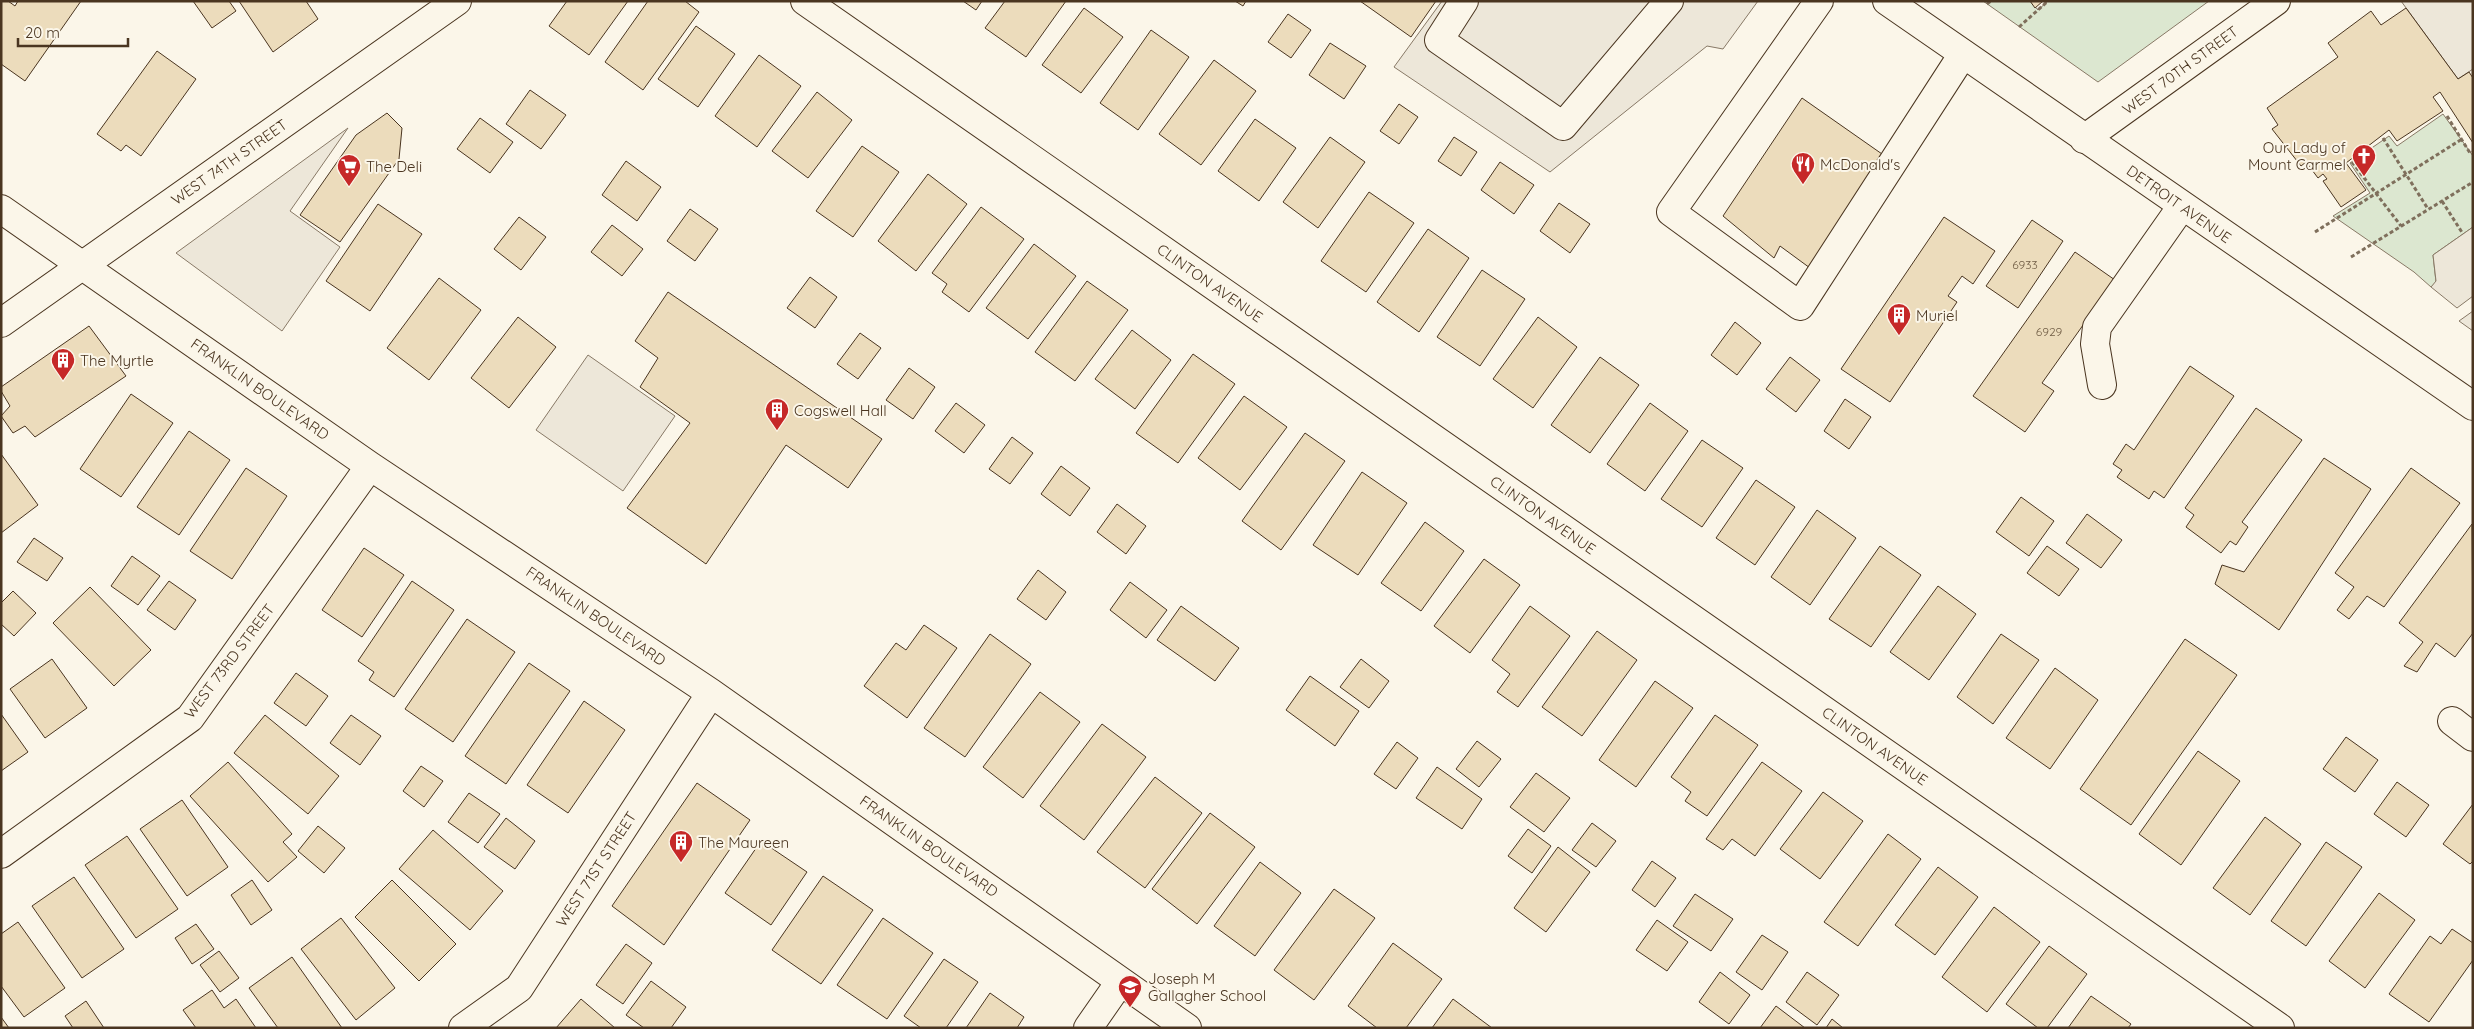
<svg xmlns="http://www.w3.org/2000/svg" width="2474" height="1029" font-family="Quicksand,sans-serif">
  <rect width="100%" height="100%" fill="#fbf6e9"/>
  <!-- green -->
  <path fill="#dce7d0" stroke="#887966" d="M1983,1H2030L2038,10L2048,1H2209L2098,82Z
    M2443,114L2473,156V227L2433,255L2436,282L2431,287L2414,272L2333,216L2370,193L2350,163L2389,136L2397,146Z"/>
  <!-- parking -->
  <path fill="#ede7d9" stroke="#887966" d="M1442,1H1758L1723,49L1707,46L1550,172L1394,67Z
    M2401,1H2473V69L2458,79Z
    M348,128L290,211L340,247L282,331L176,253Z
    M2473,227V296L2457,308L2431,287L2436,281L2433,255Z
    M2473,311V331L2459,321Z
    M588,355L675,416L623,491L536,430Z"/>
  <!-- building -->
  <path fill="#ecdcbc" stroke="#4a3520" d="M1,1H8L15,6L18,1H81L25,81L1,64Z
    M193,1H229L236,11L212,28Z
    M239,1H306L318,19L273,52Z
    M567,1H628L589,55L549,26Z
    M648,1H685L699,12L643,90L605,62Z
    M963,1H982L976,10Z
    M1005,1H1066L1026,57L985,28Z
    M1235,1H1246L1243,6Z
    M1360,1H1436L1411,37Z
    M2030,1H2043L2035,8Z
    M1084,8L1123,37L1081,93L1042,65Z
    M2406,8L2458,79L2469,72L2473,78V143L2440,92L2433,97L2443,111L2397,141L2389,130L2346,163L2366,190L2341,207L2323,181L2327,179L2323,174L2318,178L2306,162L2301,166L2272,129L2278,125L2267,108L2338,57L2328,43L2371,11L2381,25Z
    M1288,14L1311,30L1291,58L1268,42Z
    M696,26L735,54L698,107L658,79Z
    M1151,30L1189,57L1138,130L1100,103Z
    M1330,43L1366,66L1344,99L1309,75Z
    M157,51L196,79L141,156L126,145L121,151L97,134Z
    M759,55L801,86L757,147L715,116Z
    M1214,60L1256,91L1201,165L1159,134Z
    M530,90L566,115L541,149L506,124Z
    M817,92L852,120L808,178L772,151Z
    M1802,98L1882,154L1810,268L1780,246L1774,258L1723,216Z
    M1399,104L1418,117L1399,144L1380,131Z
    M387,113L402,128L399,159L340,242L300,215L356,135Z
    M480,118L513,142L490,173L457,149Z
    M1255,119L1296,148L1259,201L1218,171Z
    M1330,137L1365,162L1318,228L1283,202Z
    M1454,137L1477,152L1461,176L1438,161Z
    M862,146L899,172L853,237L816,211Z
    M626,161L661,187L637,221L602,195Z
    M1500,162L1534,185L1514,214L1481,190Z
    M928,174L967,204L916,271L878,241Z
    M1369,192L1414,223L1366,292L1321,261Z
    M1559,203L1590,224L1570,253L1540,231Z
    M378,204L422,234L370,311L326,281Z
    M981,207L1024,239L969,312L942,292L947,284L932,273Z
    M690,209L718,229L695,261L667,241Z
    M519,217L546,237L521,270L494,249Z
    M1944,217L1995,251L1973,284L1962,276L1948,296L1957,302L1890,402L1841,369Z
    M2032,220L2063,241L2018,308L1986,286Z
    M612,225L643,249L622,276L591,252Z
    M1428,229L1469,258L1419,332L1377,302Z
    M1034,244L1076,276L1028,339L986,308Z
    M2075,252L2115,280L2042,383L2054,391L2025,432L1973,396Z
    M1482,270L1525,299L1480,366L1437,337Z
    M810,277L837,297L815,328L787,308Z
    M439,278L481,310L429,380L387,348Z
    M1087,281L1128,310L1075,381L1035,352Z
    M668,292L882,439L848,488L786,445L706,564L627,508L690,423L640,387L658,358L635,341Z
    M518,317L556,347L509,408L471,378Z
    M1538,317L1577,347L1533,408L1493,379Z
    M1735,322L1761,343L1737,375L1711,355Z
    M89,326L126,376L35,437L25,426L13,433L1,416L10,406L1,391V387Z
    M1132,330L1171,360L1135,409L1095,379Z
    M860,333L881,348L858,379L837,364Z
    M1193,354L1235,384L1178,463L1136,433Z
    M1600,357L1639,385L1590,453L1551,425Z
    M1790,357L1820,380L1796,412L1766,389Z
    M2190,366L2234,396L2164,498L2154,491L2149,499L2117,477L2122,470L2113,464L2126,444L2134,450Z
    M909,368L935,387L913,419L886,400Z
    M131,394L173,423L121,497L80,469Z
    M1244,396L1287,427L1240,490L1198,458Z
    M1845,399L1871,417L1849,449L1824,431Z
    M956,403L985,425L964,453L935,431Z
    M1650,403L1688,431L1645,491L1607,464Z
    M2256,408L2302,440L2242,522L2248,527L2236,545L2230,541L2221,553L2186,527L2194,515L2185,508Z
    M189,431L230,460L179,535L137,507Z
    M1305,433L1345,461L1281,550L1242,521Z
    M1012,437L1033,453L1010,484L989,469Z
    M1702,440L1743,468L1702,527L1661,499Z
    M1,454L38,505L1,533Z
    M2324,458L2371,489L2279,630L2215,584L2222,565L2244,572Z
    M1061,466L1090,488L1070,516L1041,494Z
    M246,468L287,496L232,579L190,551Z
    M2411,468L2460,503L2384,607L2367,596L2349,619L2337,610L2354,587L2335,573Z
    M1362,472L1407,503L1358,575L1313,545Z
    M1756,480L1795,507L1755,565L1716,538Z
    M2021,497L2054,521L2029,556L1996,532Z
    M1117,504L1146,526L1126,554L1097,532Z
    M1817,510L1856,538L1810,605L1771,577Z
    M2087,514L2122,540L2101,568L2066,543Z
    M1425,522L1464,551L1421,611L1381,583Z
    M2472,524L2473,633L2455,657L2436,643L2417,672L2404,666L2423,642L2399,623Z
    M34,538L63,558L47,581L17,562Z
    M1880,546L1921,575L1871,647L1829,619Z
    M2047,546L2079,569L2059,596L2027,573Z
    M364,548L404,575L362,637L322,610Z
    M132,556L160,576L138,605L111,586Z
    M1484,559L1520,585L1470,653L1434,626Z
    M1038,570L1066,592L1046,620L1017,599Z
    M169,581L196,600L175,630L147,610Z
    M412,581L454,610L394,697L369,680L374,672L358,661Z
    M1130,582L1167,610L1146,638L1110,610Z
    M1938,586L1976,614L1929,680L1890,652Z
    M90,587L151,650L114,686L53,623Z
    M13,591L36,613L14,636L1,624V603Z
    M1181,606L1239,648L1215,681L1157,640Z
    M1530,606L1570,636L1518,707L1497,692L1510,674L1492,660Z
    M467,619L515,652L453,742L405,709Z
    M924,625L957,648L907,718L864,686L896,643L906,650Z
    M1597,631L1637,660L1582,736L1542,707Z
    M990,634L1031,664L965,757L924,728Z
    M2001,634L2039,660L1993,724L1957,697Z
    M2185,639L2237,675L2131,825L2080,789Z
    M52,659L87,708L45,738L10,689Z
    M1361,659L1389,681L1369,708L1340,687Z
    M529,663L570,691L506,784L465,756Z
    M2055,668L2098,700L2050,769L2006,738Z
    M296,673L328,696L306,726L274,703Z
    M1310,676L1359,711L1335,746L1286,710Z
    M1655,681L1693,708L1636,787L1599,760Z
    M1040,692L1080,722L1023,798L983,767Z
    M584,701L625,730L568,813L527,785Z
    M1,714L28,752L1,771Z
    M265,715L339,776L308,814L234,753Z
    M351,715L381,736L360,765L330,743Z
    M1715,715L1758,745L1707,816L1685,801L1691,792L1671,777Z
    M1102,724L1146,757L1084,840L1040,806Z
    M2346,737L2378,760L2355,792L2323,769Z
    M1477,741L1501,759L1479,787L1456,769Z
    M1397,742L1418,758L1396,789L1374,774Z
    M2198,751L2240,781L2181,865L2139,834Z
    M228,762L292,834L283,842L297,857L268,882L190,796Z
    M1762,762L1802,791L1755,856L1732,839L1723,850L1706,839Z
    M421,766L443,781L424,807L403,791Z
    M1437,767L1482,799L1462,829L1416,798Z
    M1536,773L1570,798L1544,832L1510,807Z
    M1155,777L1202,813L1145,888L1097,852Z
    M2397,782L2429,805L2406,837L2374,814Z
    M697,783L750,820L664,945L612,906Z
    M1823,792L1863,821L1820,879L1780,849Z
    M469,793L500,814L478,843L448,822Z
    M182,800L228,867L187,896L140,829Z
    M2473,804V861L2470,864L2443,844Z
    M1210,813L1255,847L1197,924L1152,889Z
    M2265,817L2301,844L2250,915L2213,888Z
    M506,818L535,841L515,869L484,847Z
    M1592,823L1616,841L1596,867L1572,850Z
    M318,826L345,848L324,873L298,851Z
    M1528,829L1551,846L1532,873L1508,856Z
    M433,830L503,891L470,930L399,869Z
    M1888,834L1921,859L1858,946L1824,922Z
    M127,836L178,909L136,938L85,865Z
    M761,841L807,872L771,925L725,893Z
    M2326,842L2362,867L2306,946L2271,921Z
    M1558,847L1590,872L1546,932L1514,908Z
    M1652,861L1676,878L1655,907L1632,890Z
    M1260,862L1301,893L1255,956L1214,926Z
    M1938,867L1978,897L1935,955L1895,925Z
    M823,876L873,910L821,984L772,950Z
    M74,877L124,949L82,978L32,906Z
    M252,880L272,910L251,925L231,895Z
    M392,880L456,944L419,981L355,917Z
    M1334,889L1375,918L1314,1000L1274,970Z
    M2379,893L2415,920L2365,988L2329,961Z
    M1695,894L1733,919L1711,951L1673,926Z
    M1994,907L2040,942L1987,1012L1942,977Z
    M341,918L395,988L356,1020L301,949Z
    M883,918L933,953L887,1019L837,985Z
    M1657,920L1688,942L1667,971L1636,950Z
    M18,922L65,988L24,1017L1,986V934Z
    M196,924L214,949L192,964L175,938Z
    M2452,929L2473,943V960L2429,1022L2389,994L2430,936L2441,944Z
    M1762,935L1788,952L1762,990L1736,972Z
    M1393,943L1442,979L1406,1028H1377L1348,1006Z
    M626,944L652,963L623,1004L596,985Z
    M2049,946L2087,974L2047,1028H2038L2006,1004Z
    M219,951L239,978L220,992L200,965Z
    M292,957L342,1028H278L249,988Z
    M944,959L978,982L946,1028H921L904,1016Z
    M1720,972L1750,995L1729,1024L1699,1002Z
    M1807,972L1839,995L1817,1025L1786,1002Z
    M651,981L686,1007L671,1028H644L626,1015Z
    M212,990L224,1008L236,999L256,1028H196L183,1010Z
    M990,993L1024,1017L1017,1028H966Z
    M2091,996L2131,1024L2128,1028H2068Z
    M581,999L615,1028H556Z
    M1453,999L1492,1028H1432Z
    M86,1001L104,1028H73L65,1016Z
    M1776,1006L1805,1028H1760Z
    M1,1017L9,1028H1Z
    M1832,1019L1843,1028H1826Z"/>
  <g fill="none" stroke-linecap="round" stroke-linejoin="round">
    <!-- minor casing -->
    <g stroke="#4a3520" stroke-width="30">
      <path id="minor" d="M805,1L2280,1028
        M1464,1L1439,40L1563,126L1669,1
        M1819,1L1671,212L1800,306L1963,54
        M2084,139L2276,1
        M1,209L370,466L711,693L1187,1028
        M1,323L457,1
        M2102,385L2095,344L2097,327L2182,206
        M2452,721L2473,737
        M1,854L190,718L370,466
        M463,1028L519,988L711,693
        M1088,1028L1120,982"/>
    </g>
    <!-- major casing -->
    <g stroke="#4a3520" stroke-width="30">
      <path id="major" d="M1887,1L2473,406"/>
    </g>
    <!-- path -->
    <path stroke="#7f6f5c" stroke-width="3" stroke-dasharray="4 2.5" stroke-linecap="butt" d="M1987,4L1991,1
      M2019,27L2048,1
      M2447,116L2470,153L2473,152
      M2383,138L2428,209
      M2352,162L2401,226
      M2442,201L2463,234
      M2315,232L2462,139
      M2351,257L2473,182"/>
    <!-- minor -->
    <use href="#minor" stroke="#fbf6e9" stroke-width="28"/>
    <!-- major -->
    <use href="#major" stroke="#fbf6e9" stroke-width="28"/>
  </g>
  <!-- icons -->
  <defs>
    <g id="church-pin" transform="scale(1.25)"><path d="M0 17L-7.5 6A9.5 9.5 0 1 1 7.5 6Z" fill="#c62828" stroke="#fbf6e9"/><path d="M-1.2-6h2.4v3.5h3.3v2.4h-3.3V6h-2.4V-.1h-3.3v-2.4h3.3Z" fill="#fff"/></g>
    <g id="restaurant-pin" transform="scale(1.25)"><path d="M0 17L-7.5 6A9.5 9.5 0 1 1 7.5 6Z" fill="#c62828" stroke="#fbf6e9"/><path d="M-5-6h1v4h1v-4h1v4h1v-4h1v5L-1.5 .5V6h-2V.5L-5-1ZM5-6V6H3V1.5H1.5Q1.5-4 5-6Z" fill="#fff"/></g>
    <g id="supermarket-pin" transform="scale(1.25)"><path d="M0 17L-7.5 6A9.5 9.5 0 1 1 7.5 6Z" fill="#c62828" stroke="#fbf6e9"/><path d="M-6-5.5h2.5l.6 2H6L4.5 2H-2.5L-4.4-4H-6ZM-1.5 3.2a1.3 1.3 0 1 0 .1 0ZM3 3.2a1.3 1.3 0 1 0 .1 0Z" fill="#fff"/></g>
    <g id="building-pin" transform="scale(1.25)"><path d="M0 17L-7.5 6A9.5 9.5 0 1 1 7.5 6Z" fill="#c62828" stroke="#fbf6e9"/><path d="M-4-6H4V6H1V3H-1V6H-4ZM-2.5-4.3h1.7v1.8h-1.7ZM.8-4.3h1.7v1.8H.8ZM-2.5-1h1.7V.8h-1.7ZM.8-1h1.7V.8H.8Z" fill="#fff"/></g>
    <g id="school-pin" transform="scale(1.25)"><path d="M0 17L-7.5 6A9.5 9.5 0 1 1 7.5 6Z" fill="#c62828" stroke="#fbf6e9"/><path d="M0-5L7-2L0 1L-7-2ZM-4 1L0 2.5L4 1V4Q0 6-4 4Z" fill="#fff"/></g>
  </defs>
  <g fill-rule="evenodd">
    <use href="#church-pin" x="2364" y="156"/>
    <use href="#restaurant-pin" x="1803" y="164"/>
    <use href="#supermarket-pin" x="349" y="166"/>
    <use href="#building-pin" x="1899" y="315"/>
    <use href="#building-pin" x="63" y="360"/>
    <use href="#building-pin" x="777" y="410"/>
    <use href="#building-pin" x="681" y="842"/>
    <use href="#school-pin" x="1130" y="987"/>
  </g>
  <g text-anchor="middle" dominant-baseline="central" stroke-width="4" stroke-linejoin="round" paint-order="stroke">
    <!-- number labels -->
    <g font-size="12" fill="#725f47">
      <text x="2025" y="264">6933</text>
      <text x="2049" y="331">6929</text>
    </g>
    <!-- street labels -->
    <g font-size="15" fill="#4a3520" stroke="#fbf6e9">
      <text transform="translate(2180 70) rotate(-36)">WEST 70TH STREET</text>
      <text transform="translate(229 162) rotate(-35)">WEST 74TH STREET</text>
      <text transform="translate(2179 204) rotate(35)">DETROIT AVENUE</text>
      <text transform="translate(1210 283) rotate(35)">CLINTON AVENUE</text>
      <text transform="translate(260 389) rotate(35)">FRANKLIN BOULEVARD</text>
      <text transform="translate(1543 515) rotate(35)">CLINTON AVENUE</text>
      <text transform="translate(596 616) rotate(34)">FRANKLIN BOULEVARD</text>
      <text transform="translate(229 661) rotate(-53)">WEST 73RD STREET</text>
      <text transform="translate(1875 746) rotate(35)">CLINTON AVENUE</text>
      <text transform="translate(929 846) rotate(35)">FRANKLIN BOULEVARD</text>
      <text transform="translate(596 869) rotate(-57)">WEST 71ST STREET</text>
    </g>
    <!-- poi labels -->
    <g font-size="15" fill="#4a3520" stroke="#fbf6e9" text-anchor="start">
      <text x="2346" y="147" text-anchor="end">Our Lady of<tspan x="2346" dy="17">Mount Carmel</tspan></text>
      <text x="1820" y="164">McDonald's</text>
      <text x="366" y="166">The Deli</text>
      <text x="1916" y="315">Muriel</text>
      <text x="80" y="360">The Myrtle</text>
      <text x="794" y="410">Cogswell Hall</text>
      <text x="698" y="842">The Maureen</text>
      <text x="1148" y="978">Joseph M<tspan x="1148" dy="17">Gallagher School</tspan></text>
    </g>
  </g>
  <!-- border -->
  <rect width="2474" height="1029" fill="none" stroke="#4a3520" stroke-width="5"/>
  <!-- scale -->
  <path d="M18 38v8h110v-8" fill="none" stroke="#4a3520" stroke-width="2.5"/>
  <text x="25" y="38" font-size="15" fill="#4a3520" stroke="#fbf6e9" stroke-width="4" paint-order="stroke">20 m</text>
</svg>
